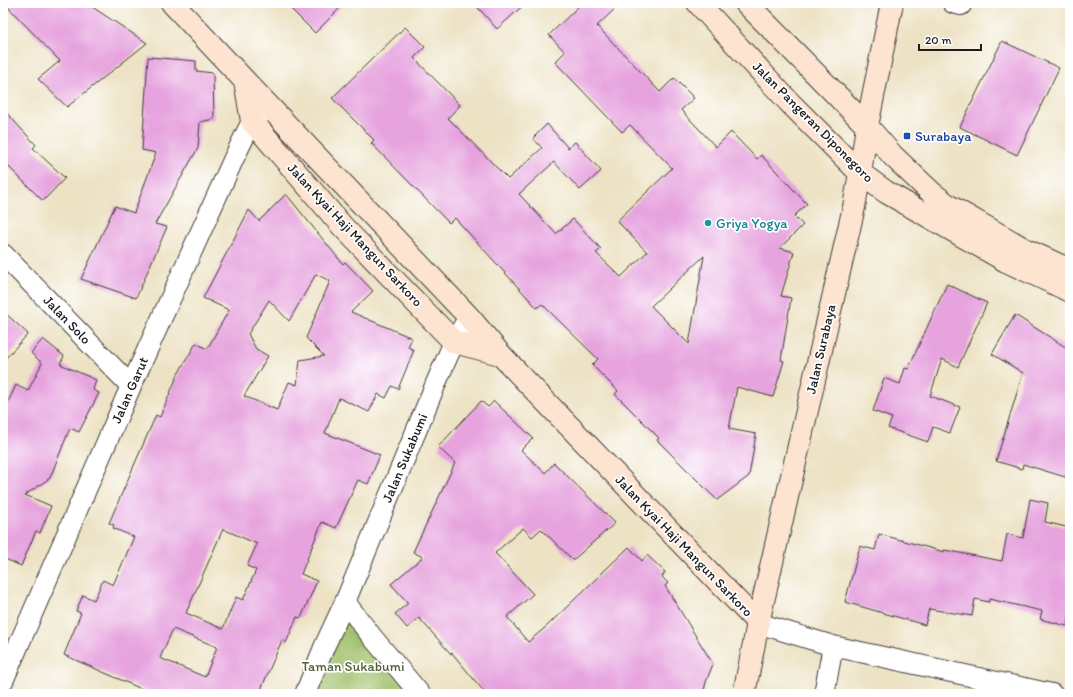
<svg xmlns="http://www.w3.org/2000/svg" width="1073" height="697" font-family="Itim,sans-serif">
  <rect width="100%" height="100%" fill="#fff"/>
  <filter id="ink" filterUnits="userSpaceOnUse"><feTurbulence type="fractalNoise" baseFrequency=".025" numOctaves="2"/><feDisplacementMap in="SourceGraphic" scale="8" xChannelSelector="R" yChannelSelector="G"/><feConvolveMatrix kernelMatrix="1 2 1 2 8 2 1 2 1" color-interpolation-filters="sRGB"/></filter>
  <filter id="wash" filterUnits="userSpaceOnUse"><feTurbulence type="fractalNoise" baseFrequency=".012" numOctaves="4" result="noise"/><feDisplacementMap in="SourceGraphic" scale="16" xChannelSelector="R" yChannelSelector="G"/><feGaussianBlur stdDeviation="0.9" result="paint"/><feColorMatrix in="noise" values="0 0 0 0 0 0 0 0 0 0 0 0 0 0 0 0 0 1.4 0 .05"/><feComposite in="paint" operator="in"/></filter>
  <g filter="url(#wash)">
    <rect width="100%" height="100%" fill="#ede2c4"/>
    <!-- green -->
    <path fill="#9fc069" stroke="#5e6e42" d="M345,614L413,694H311Z"/>
    <g id="blocks">
      <!-- building -->
      <path fill="#e6a3de" fill-rule="evenodd" d="M4,3H86L147,43L67,107L38,79L60,61Z
        M285,3H345L315,33Z
        M474,3H526L497,29Z
        M582,3H621L597,26L660,92L674,78L694,98L681,110L716,147L731,132L757,159L761,155L807,204L794,216L803,225L780,248L794,252L781,296L791,298L781,360L784,361L773,397L737,387L729,429L756,434L749,476L717,500L657,440L659,438L615,394L618,391L592,365L598,359L542,304L537,308L455,218L449,223L371,143L374,140L332,98L405,27L425,47L414,58L460,105L448,118L508,179L542,148L533,138L547,124L568,148L575,142L601,171L580,190L554,162L519,194L556,234L573,219L601,249L596,253L621,277L647,252L617,221L672,168L630,125L622,132L555,62L565,52L549,35ZM704,256L689,344L651,306Z
        M1002,41L1059,68L1017,155L960,127Z
        M148,57L196,61V71L213,73L214,119L200,122L198,148L155,224L167,227L136,298L81,279L115,206L134,213L156,153L142,150Z
        M3,109L36,145L33,148L65,178L43,201L3,161Z
        M286,194L343,264L345,262L373,291L351,312L412,338L408,347L414,350L398,389L392,386L386,398L378,394L369,412L339,398L325,433L380,455L368,484L358,480L336,528L322,522L301,574L317,581L301,618L297,617L286,643L282,640L259,694H153L64,655L81,613L76,611L83,595L94,600L103,580L113,585L134,537L113,528L114,525L109,523L156,415L160,417L178,374L196,343L207,349L229,310L203,298L249,210L259,221ZM316,274L330,281L306,338L324,356L300,360L297,385L289,382L277,410L244,396L268,356L256,349L248,334L269,300L289,321ZM223,529L257,544L247,566L256,570L243,600L236,597L223,629L186,613ZM173,629L217,647L205,677L160,658Z
        M947,284L987,303L958,367L942,359L930,396L960,407L950,433L933,427L928,442L888,428L892,418L873,411L884,378L900,384L905,368L908,369Z
        M3,311L28,334L3,361Z
        M1015,315L1070,350V460L1065,477L1023,464L1022,469L996,461L1023,373L992,354Z
        M43,339L64,356L60,364L96,380L93,390L99,393L79,432L70,428L50,478L25,495L51,506L40,533L36,531L21,566L3,558V413L16,385L28,391L42,363L31,353Z
        M481,401L488,407L494,401L533,438L521,450L545,473L554,463L615,523L573,560L541,529L532,537L523,528L495,553L533,594L507,617L528,642L547,626L629,547L642,561L647,555L665,572L662,577L668,583L665,586L713,664L706,682L703,694H486L452,653L451,654L419,618L407,628L395,614L408,603L391,584L423,557L413,552L455,463L438,447Z
        M1030,499L1048,503L1045,522L1070,528V615L1067,626L1040,619L1042,611L989,599V602L975,599L972,616L929,609L925,625L845,602L860,546L875,550L879,534L944,552V550L1002,561L1007,534L1023,538Z"/>
    </g>
  </g>
  <g filter="url(#ink)">
    <use href="#blocks" fill-opacity="0" stroke="#3b3a35" stroke-width="1"/>
    <g fill="none" stroke-linecap="round" stroke-linejoin="round">
      <!-- street casing -->
      <g stroke="#3b3a35" stroke-width="22">
        <path id="street" d="M953,3L961,5V3
          M3,254L131,386
          M345,602L373,638L420,694
          M758,623L833,646L1052,694
          M3,681L131,386L234,158L252,121L263,112
          M305,694L325,645L345,602L439,376L454,342L469,317
          M824,694L833,646"/>
      </g>
      <!-- secondary casing -->
      <g stroke="#3b3a35" stroke-width="24">
        <path id="secondary" d="M172,3L245,81L469,317L500,354L758,623
          M698,3L790,103L860,173L886,192L1006,261L1070,291
          M746,3L867,126L893,156L932,193L949,206L1026,250L1070,270
          M245,81L252,121L343,227L454,342L500,354
          M744,694L758,623L854,207L860,173L867,126L892,3"/>
      </g>
      <!-- street -->
      <use href="#street" stroke="#fff" stroke-width="20"/>
      <!-- secondary -->
      <use href="#secondary" stroke="#fde4d1" stroke-width="22"/>
    </g>
  </g>
  <!-- markers -->
  <rect fill="#1a4fb4" stroke="#fff" stroke-width="1.5" x="903" y="132" width="8" height="8" rx="2"/>
  <circle fill="#0f9aa8" stroke="#fff" stroke-width="1.5" cx="708" cy="223" r="4"/>
  <g text-anchor="middle" dominant-baseline="central" stroke-width="3.5" stroke-linejoin="round" paint-order="stroke">
    <!-- street labels -->
    <g font-size="14" fill="#1c1c1c" stroke="#fff">
      <text transform="translate(813 122) rotate(45)">Jalan Pangeran Diponegoro</text>
      <text transform="translate(355 235) rotate(47)">Jalan Kyai Haji Mangun Sarkoro</text>
      <text transform="translate(67 320) rotate(46)">Jalan Solo</text>
      <text transform="translate(821 349) rotate(-77)">Jalan Surabaya</text>
      <text transform="translate(130 390) rotate(-66)">Jalan Garut</text>
      <text transform="translate(405 458) rotate(-67)">Jalan Sukabumi</text>
      <text transform="translate(684 546) rotate(46)">Jalan Kyai Haji Mangun Sarkoro</text>
    </g>
    <!-- transit labels -->
    <g font-size="14" fill="#164399" stroke="#fff" text-anchor="start">
      <text x="915" y="136">Surabaya</text>
    </g>
    <!-- culture labels -->
    <g font-size="14" fill="#0d838f" stroke="#fff" text-anchor="start">
      <text x="716" y="223">Griya Yogya</text>
    </g>
    <!-- park labels -->
    <g font-size="14" fill="#505e3b" stroke="#fff">
      <text x="353" y="666">Taman Sukabumi</text>
    </g>
  </g>
  <!-- margin -->
  <rect width="1073" height="697" fill="none" stroke="#fff" stroke-width="16"/>
  <!-- scale -->
  <path d="M919 44v6h62v-6" fill="none" stroke="#1c1c1c" stroke-width="2"/>
  <text x="925" y="44" font-size="12" fill="#1c1c1c" stroke="#ffffff" stroke-width="3" paint-order="stroke">20 m</text>
</svg>
